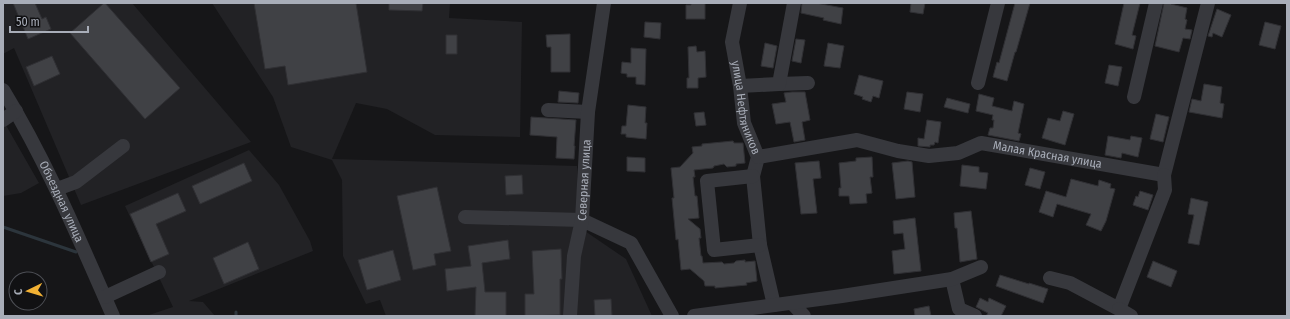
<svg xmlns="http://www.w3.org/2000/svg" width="1290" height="319" font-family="'Fira Sans Condensed',sans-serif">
  <rect width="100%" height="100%" fill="#161618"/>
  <!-- built -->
  <path fill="#222225" d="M3,3H132L251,142L81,205L14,48L3,54Z
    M212,3H450L449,18L522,22L520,137L435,135L387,109L356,103L332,159L577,166L579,227L626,259L652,316H386L380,300L366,304L343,256L342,180L332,160L291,147L273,97Z
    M3,120L39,183L21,193L3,196Z
    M249,150L279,185L310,241L313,251L189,301L203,302L215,316H146L173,307L125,206Z"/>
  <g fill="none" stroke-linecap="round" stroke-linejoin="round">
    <!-- stream -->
    <path stroke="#2c353c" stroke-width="3" d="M3,227L76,252
      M236,316V312"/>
  </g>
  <!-- building -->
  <path fill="#404145" stroke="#303034" d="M13,3H35L42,19L46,17L51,29L28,39Z
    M104,3H105L180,88L145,119L70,33Z
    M254,3H356L367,72L288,85L285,66L265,69Z
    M389,3H423L422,11L389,10Z
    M691,3H705V19H686V5H691Z
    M802,3H816L843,8L841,24L823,20L824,18L801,13Z
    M911,3H925L923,14L910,12Z
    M1015,3H1030L1016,52H1015L1007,81L993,77L997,62L999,63Z
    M1124,3H1140L1132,35L1136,36L1133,49L1115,44Z
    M1164,3H1171V4L1187,8L1185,19L1187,20L1185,29L1192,30L1190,39L1183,38L1179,52L1155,46Z
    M1217,9L1231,15L1222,37L1213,33L1212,37L1208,36Z
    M645,22L661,23L660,39L644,37Z
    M1265,22L1281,26L1275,49L1259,45Z
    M570,34V72H551V47H547L546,35Z
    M446,35H457V54H446Z
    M796,39L805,40L801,63L792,61Z
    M765,43L777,46L773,68L761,66Z
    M828,43L844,46L840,68L824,66Z
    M696,46L697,52L705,51L706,77L698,78V88H687V78H689L688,47Z
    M631,48L646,49L645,85L636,84V77H627V74L621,73L622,62L631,63Z
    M52,56L60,74L34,86L26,67Z
    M1109,65L1122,67L1118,86L1105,83Z
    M859,75L883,81L879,98L873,96L871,102L862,99L863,97L854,94Z
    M1204,84L1222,87L1220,103L1224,104L1222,118L1189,112L1192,99L1201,101Z
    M559,91L579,93L578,103L558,102Z
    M792,92H805L810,120L802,122L805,140L794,142L790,122L776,124L772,104L786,102L784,93Z
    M907,92L923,94L920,112L904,109Z
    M979,94L994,98L992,106L1012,111L1014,101L1024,104L1018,133L1021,134L1019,141L988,135L990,128H993L994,120H992L993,115L976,111Z
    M947,98L970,104L968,113L944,107Z
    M628,105L646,107L645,123H647L646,139L626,137V134H621L622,126H626Z
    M1063,111L1074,114L1065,145L1042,138L1048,118L1060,121Z
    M704,112L706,125L696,126L694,113Z
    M1156,114L1169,117L1163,142L1150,139Z
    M531,117L576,120L574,146H575L574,159L556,158L557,137L530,135Z
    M927,120L941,122L938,143L935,142L934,145H930V147L918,146V138L924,139Z
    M1108,136L1130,140L1131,136L1142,138L1138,157L1122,153L1121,158L1105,155Z
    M733,141L734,143H743L745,163L736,164V166L727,167L724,164L714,166L713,168L694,170L695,177H693L695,196H697L699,218L688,219L700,229L701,238H699L701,256H702L703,263L722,262L724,264L734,263L736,261L745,260V262L755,261L757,281L746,283L747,285L715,288V286H705L704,281L690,269L681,270L678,239L676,240L672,198H674L671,168L680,167L693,153L692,147L702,146V144Z
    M627,157L645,158V172L627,171Z
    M872,157L873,177H870L872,193L866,194L867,203L850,204L849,196H839V188H841L839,163L856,161V158Z
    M819,161L821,178L813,179L817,213L801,214L795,163Z
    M908,161L912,162L915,197L896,199L892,163Z
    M244,163L252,181L200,204L192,186Z
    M962,165L979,167V172L988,173L986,189L960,186Z
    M1030,168L1045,172L1040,189L1025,185Z
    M522,175L523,194L506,195L505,176Z
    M1071,179L1098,186L1099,180L1111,184L1110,188L1115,189L1106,221L1101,231L1086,225L1091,214L1057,204L1053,217L1039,212L1046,191L1066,197Z
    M437,187L451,251L434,254L436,265L413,270L397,196Z
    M1140,191L1153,195L1148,210L1133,205L1136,196L1138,197Z
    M178,193L186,211L156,224L169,254L151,262L130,214Z
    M1191,198L1208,202L1199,245L1188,243L1194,215L1188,214Z
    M971,211L977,259L960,262L957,228H955L954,213Z
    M915,218L921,271L894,274L892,251L905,249L903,233L894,234L893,221Z
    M508,240L510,259L482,263L485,292H506V316H475L476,287L447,291L445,269L471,266L468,246Z
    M248,242L259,269L224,284L213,258Z
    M561,249L562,279H560V315L525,316V294H534L532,251Z
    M393,250L401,280L367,290L358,260Z
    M1153,261L1177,271L1171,287L1147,277Z
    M1000,275L1029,284V283L1048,289L1043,303L996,286Z
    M980,298L988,302L989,298L1006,306L1001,316H986L988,313L976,307Z
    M611,299L612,316H595L594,300Z
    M929,306L931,316H915L914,309Z"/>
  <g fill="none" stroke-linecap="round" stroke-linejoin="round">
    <!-- minor -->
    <g stroke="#37383d" stroke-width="14">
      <path id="s1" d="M740,3L732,42L740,86L744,123L758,157L753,176L760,245L774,305"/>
      <path d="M978,83L998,3"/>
      <path d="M779,84L808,83"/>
      <path d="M740,86L779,84L794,3"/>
      <path id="s2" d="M3,90C47,162 79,239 113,316"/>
      <path d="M1134,97L1156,3"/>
      <path d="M548,110L588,112"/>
      <path d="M3,120L16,111"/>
      <path id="s3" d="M758,157L857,140L898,151L929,156L958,153L981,143L1164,175L1208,3"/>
      <path d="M753,176L707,181L714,250L760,245"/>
      <path d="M57,189L76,182L123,146"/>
      <path d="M465,217L582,220L631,243L672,316"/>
      <path d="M1050,278L1070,283L1119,309L1165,190L1164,175"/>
      <path d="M952,279L959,309L975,316"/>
      <path d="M105,297L159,272"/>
      <path d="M792,303L804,316"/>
      <path d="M1119,309L1131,316"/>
      <path id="s4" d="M570,316L574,256L582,220L588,112L604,3"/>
      <path d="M694,316L842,296L952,279L981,267"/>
    </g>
  </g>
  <g text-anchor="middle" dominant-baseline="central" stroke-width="3" stroke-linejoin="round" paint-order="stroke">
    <!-- street labels -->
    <g font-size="12" fill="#a8adb8" stroke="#111113">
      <text stroke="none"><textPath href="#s1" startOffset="107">улица Нефтяников</textPath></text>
      <text stroke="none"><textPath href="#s3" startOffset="296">Малая Красная улица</textPath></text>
      <text stroke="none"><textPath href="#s4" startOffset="137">Северная улица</textPath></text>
      <text stroke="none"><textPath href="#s2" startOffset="126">Объездная улица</textPath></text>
    </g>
  </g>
  <!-- border -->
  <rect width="1290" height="319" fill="none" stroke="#a8adb8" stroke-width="8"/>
  <!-- north arrow -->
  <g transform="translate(28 291) rotate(265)"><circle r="19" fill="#111113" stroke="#4d4f55"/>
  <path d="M0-3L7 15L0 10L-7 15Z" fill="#f2b134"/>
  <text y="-6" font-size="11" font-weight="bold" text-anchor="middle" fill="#a8adb8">С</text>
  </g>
  <!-- scale -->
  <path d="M10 26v6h78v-6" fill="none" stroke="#a8adb8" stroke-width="2"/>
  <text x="16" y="26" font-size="12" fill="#a8adb8" stroke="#111113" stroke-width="3" paint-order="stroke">50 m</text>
</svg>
